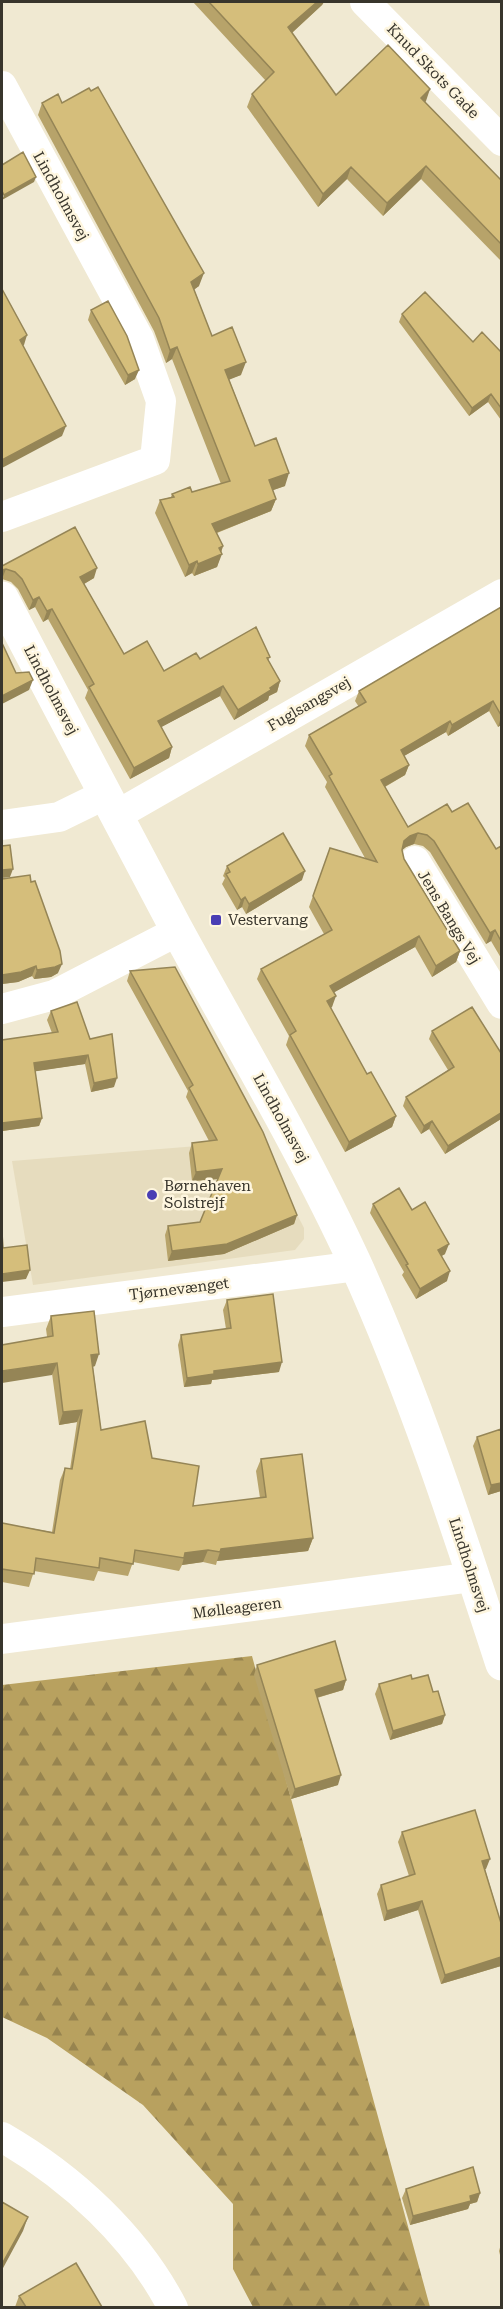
<svg xmlns="http://www.w3.org/2000/svg" width="503" height="2309" font-family="'Roboto Serif',serif">
  <defs>
    <pattern id="forest-firs" width="22" height="20" patternUnits="userSpaceOnUse" patternTransform="scale(1.5)"><rect width="22" height="20" fill="#b8a15f"/><path d="M5 1l3.5 6h-7zM16 11l3.5 6h-7z" fill="#97844f"/></pattern>
  </defs>
  <rect width="100%" height="100%" fill="#f0e9d2"/>
  <!-- built -->
  <path fill="#e6dcbe" d="M260,1141L304,1228V1239L295,1250L33,1285L12,1161Z"/>
  <!-- forest -->
  <path fill="url(#forest-firs)" d="M252,1656L430,2307H253L233,2269V2204L143,2105L47,2038L2,2017V1685Z"/>
  <g fill="none" stroke-linecap="round" stroke-linejoin="round">
    <!-- street -->
    <path stroke="#fff" stroke-width="30" d="M365,2L502,141
      M2,86L139,339L161,401L155,460L2,517
      M117,815L502,594
      M2,825L59,817L106,794
      M415,861L502,1004
      M2,1009L54,995L178,931
      M2,1312L356,1266
      M2,1639L473,1577
      M2,2137C71,2177 136,2236 173,2308"/>
    <!-- secondary -->
    <path stroke="#fff" stroke-width="33" d="M2,598C60,708 117,818 176,928C237,1040 302,1148 355,1263C414,1393 458,1529 502,1664"/>
  </g>
  <!-- wall -->
  <path fill="#b7a36a" d="M193,2H324L322,5L292,33L336,95L426,101L425,102L501,180V261L421,179L383,216L347,179L318,207L247,107L252,94L266,81Z
    M42,103H62L199,286L194,289L212,336L241,375L229,379L255,446L285,486L273,490L276,499L271,511L217,533L223,546L217,567L194,576L192,573L185,577L155,513L160,500L171,497L172,494L192,492L221,484L172,359L166,363L154,331L38,115Z
    M91,310L135,379L125,385L88,320Z
    M402,314L473,342L501,352V420L488,402L469,416L399,322Z
    M2,566L94,578L84,584L124,654L164,671L200,659L270,657L268,661L280,681L277,692L269,696L268,700L234,720L220,696L161,727L172,747L169,758L130,779L85,698L88,690L48,619L43,622L35,607L29,610L18,589L11,582L2,579Z
    M501,607V726V725L498,727L489,711L448,736L446,732L404,756L409,765L405,775L385,787L408,827L452,812L496,849L501,846V958L491,941L486,944L430,852L423,846L414,844L406,847L402,850L404,859L460,951L456,962L432,977L415,947L334,992L332,1007L330,1008L367,1074L396,1116L392,1127L345,1152L286,1045L289,1036L257,979L261,969L324,934L309,907L330,848L365,858L325,787L327,782L305,746L309,735L359,707L355,701L359,691Z
    M227,866L302,880L246,914L242,907L237,910L222,884L225,878L223,876Z
    M2,879L31,882L58,973L51,977L34,979L32,976L18,982L2,984Z
    M130,971L297,1215L294,1224L224,1254L168,1261L165,1235L168,1226L200,1222L218,1179L192,1181L189,1153L192,1143L209,1141L186,1097L188,1091L127,981Z
    M51,1011L90,1039L114,1087L91,1092L85,1064L35,1071L42,1118L39,1126L2,1131L52,1033L47,1020Z
    M432,1031L501,1053V1119L445,1154L429,1129L421,1134L403,1106L406,1097L448,1070L429,1039Z
    M373,1204L412,1210L445,1254L441,1256L447,1281L416,1299L402,1275L404,1272L370,1213Z
    M227,1300L279,1372L212,1380L211,1384L184,1387L178,1345L181,1335L226,1329L223,1310Z
    M51,1316L95,1366L93,1367L101,1430L152,1458L193,1506L260,1498L256,1471L261,1459L313,1538L308,1551L217,1561L216,1565L203,1562L182,1565L179,1571L133,1562L128,1576L98,1571L94,1581L34,1571L29,1587L2,1582V1523L52,1532L60,1480L65,1468L70,1469L77,1422L59,1425L46,1329Z
    M477,1437L501,1491L488,1495L473,1446Z
    M257,1665L346,1680L343,1690L317,1698L338,1785L291,1799L254,1675Z
    M379,1684L433,1692L445,1715L442,1724L390,1740L375,1694Z
    M402,1832L486,1869H485L501,1923V1966L441,1984L418,1910L384,1921L377,1894L381,1885L409,1876L398,1842Z
    M406,2189L480,2193L477,2202L470,2204L468,2209L410,2225L402,2198Z
    M501,2244V2259L499,2251Z
    M19,2296L102,2307H15Z"/>
  <!-- shaded-wall -->
  <path fill="#958556" d="M317,2H324L322,5L284,40L288,27Z
    M430,89L426,101L416,111L421,98Z
    M426,166L421,179L383,216L387,203Z
    M351,167L347,179L318,207L323,194Z
    M36,177L34,182L2,200L4,195Z
    M204,273L199,286L187,295L191,282Z
    M27,335L24,345L16,350L20,340Z
    M177,347L172,359L166,363L170,350Z
    M246,362L241,375L221,383L225,370Z
    M139,370L135,379L125,385L128,375Z
    M491,394L488,402L469,416L472,408Z
    M66,426L62,436L2,468V460Z
    M289,473L285,486L265,493L269,480Z
    M276,499L271,511L208,536L212,524Z
    M223,546L220,555L222,554L217,567L194,576L198,564L219,548Z
    M197,561L192,573L185,577L189,565Z
    M97,568L94,578L77,588L80,577Z
    M6,569L2,579V570Z
    M39,597L35,607L29,610L33,600Z
    M52,609L48,619L43,622L47,611Z
    M33,680L29,690L2,704V696Z
    M280,681L277,692L269,696L268,700L234,720L238,710L270,688Z
    M223,686L220,696L154,731L158,721Z
    M493,701L489,711L448,736L452,725Z
    M501,717V725L498,727Z
    M450,721L446,732L397,760L401,750Z
    M172,747L169,758L130,779L134,768Z
    M409,765L405,775L377,791L381,780Z
    M418,833L414,844L406,847L400,852L404,841L410,836Z
    M13,869L10,877L2,878V870Z
    M305,871L302,880L246,914L249,904Z
    M245,897L242,907L237,910L241,900Z
    M495,930L491,941L486,944L490,933Z
    M419,936L415,947L326,997L330,986Z
    M460,951L456,962L432,977L436,966Z
    M62,964L58,973L51,977L34,979L37,970Z
    M36,966L32,976L18,982L2,984V975Z
    M336,996L332,1007L323,1012L327,1001Z
    M88,1055L85,1064L31,1072L34,1063Z
    M117,1078L114,1087L91,1092L94,1083Z
    M501,1113V1119L445,1154L448,1146Z
    M396,1116L392,1127L345,1152L349,1142Z
    M42,1118L39,1126L2,1131V1123Z
    M432,1121L429,1129L421,1134L424,1126Z
    M222,1169L218,1179L192,1181L196,1172Z
    M297,1215L294,1224L224,1254L168,1261L172,1251Z
    M449,1244L445,1254L435,1260L438,1250Z
    M30,1270L26,1279L2,1282V1274Z
    M450,1271L447,1281L416,1299L420,1289Z
    M99,1354L95,1366L87,1367L91,1355Z
    M282,1362L279,1372L212,1380L211,1384L184,1387L187,1378L214,1371Z
    M57,1363L52,1375L2,1383V1371Z
    M82,1410L77,1422L59,1425L63,1412Z
    M501,1483V1491L488,1495L491,1485Z
    M313,1538L308,1551L217,1561L221,1549Z
    M208,1550L203,1562L182,1565L185,1553Z
    M346,1680L343,1690L312,1699L315,1690Z
    M445,1715L442,1724L390,1740L393,1731Z
    M341,1775L338,1785L291,1799L295,1789Z
    M490,1859L486,1869L479,1871L482,1861Z
    M422,1901L418,1910L384,1921L387,1911Z
    M501,1957V1966L441,1984L445,1975Z
    M480,2193L477,2202L470,2204L468,2209L410,2225L413,2216Z
    M28,2217L23,2231L2,2270V2264Z"/>
  <!-- building -->
  <path fill="#d5be7b" stroke="#958556" stroke-width="1.5" d="M209,2H317L288,27L336,95L388,45L430,89L421,98L501,180V244L426,166L387,203L351,167L323,194L252,94L274,72Z
    M98,87L204,273L191,282L212,336L232,327L246,362L225,370L255,446L276,438L289,473L269,480L276,499L212,524L223,546L219,548L222,554L198,564L197,561L189,565L160,500L174,497L172,494L190,487L192,492L230,481L177,347L170,350L159,318L42,103L58,94L62,103L89,88L91,91Z
    M23,152L36,177L4,195L2,191V165Z
    M2,289L27,335L20,340L66,426L2,460Z
    M425,292L473,342L482,332L501,352V408L491,394L472,408L402,314Z
    M108,301L127,336L139,370L128,375L91,310Z
    M75,527L97,568L80,577L124,654L147,641L164,671L196,653L200,659L256,627L270,657L267,658L280,681L270,688L271,690L238,710L223,686L158,721L172,747L134,768L89,687L94,684L52,609L47,611L39,597L33,600L22,579L15,572L6,569L2,570V566Z
    M501,607V715L493,701L452,725L450,721L401,750L409,765L381,780L408,827L447,804L452,812L468,803L496,849L501,846V941L495,930L490,933L434,841L427,835L418,833L410,836L404,841L402,850L404,859L460,951L436,966L419,936L330,986L336,996L327,1001L367,1074L371,1072L396,1116L349,1142L290,1035L296,1031L261,969L332,930L313,896L330,848L377,862L329,776L332,774L309,735L366,702L359,691Z
    M2,643L16,673L29,672L33,680L2,696Z
    M283,833L305,871L249,904L245,897L241,900L226,874L230,872L227,866Z
    M10,845L13,869L2,870V846Z
    M30,875L31,882L35,881L60,951L62,964L55,967L37,970L36,966L21,972L2,975V879Z
    M175,967L263,1132L297,1215L227,1244L172,1251L168,1226L200,1222L222,1169L196,1172L192,1143L217,1140L189,1088L193,1085L130,971Z
    M77,1002L90,1039L112,1034L117,1078L94,1083L88,1055L34,1063L42,1118L2,1123V1040L58,1032L51,1011Z
    M472,1007L501,1053V1113L448,1146L432,1121L424,1126L406,1097L454,1067L432,1031Z
    M399,1188L412,1210L425,1202L449,1244L438,1250L450,1271L420,1289L406,1265L408,1264L373,1204Z
    M2,1233L3,1248L27,1245L30,1270L2,1274Z
    M273,1294L282,1362L214,1371V1374L187,1378L181,1335L231,1328L227,1300Z
    M94,1311L99,1354L91,1355L101,1430L145,1421L152,1458L199,1466L193,1506L266,1497L261,1459L302,1454L313,1538L221,1549L220,1552L208,1550L185,1553L184,1558L135,1550L133,1564L100,1558L99,1568L36,1558L34,1574L2,1569V1523L54,1533L65,1468L72,1469L82,1410L63,1412L57,1363L2,1371V1345L53,1336L51,1316Z
    M501,1429V1483L491,1485L477,1437Z
    M335,1641L346,1680L315,1690L341,1775L295,1789L257,1665Z
    M411,1675L412,1679L428,1675L433,1692L438,1691L445,1715L393,1731L379,1684Z
    M475,1810L490,1859L482,1861L501,1923V1957L445,1975L422,1901L387,1911L381,1885L415,1874L402,1832Z
    M473,2167L480,2193L470,2196L471,2201L413,2216L406,2189Z
    M2,2202L28,2217L2,2264Z
    M76,2263L102,2307H26L19,2296Z"/>
  <!-- markers -->
  <g fill="#493eb4" stroke="#fef6df" stroke-width="2">
    <rect x="210" y="914" width="12" height="12" rx="3"/>
    <circle cx="152" cy="1195" r="6"/>
  </g>
  <g text-anchor="middle" dominant-baseline="central" stroke-width="5" stroke-linejoin="round" paint-order="stroke">
    <!-- street labels -->
    <g font-size="15" fill="#38352c" stroke="#fef6df">
      <text transform="translate(433 71) rotate(46)">Knud Skots Gade</text>
      <text transform="translate(61 196) rotate(61)">Lindholmsvej</text>
      <text transform="translate(51 690) rotate(62)">Lindholmsvej</text>
      <text transform="translate(309 704) rotate(-30)">Fuglsangsvej</text>
      <text transform="translate(449 917) rotate(59)">Jens Bangs Vej</text>
      <text transform="translate(281 1118) rotate(61)">Lindholmsvej</text>
      <text transform="translate(179 1289) rotate(-7)">Tjørnevænget</text>
      <text transform="translate(469 1565) rotate(72)">Lindholmsvej</text>
      <text transform="translate(237 1608) rotate(-7)">Mølleageren</text>
    </g>
    <!-- poi labels -->
    <g font-size="15" fill="#38352c" stroke="#fef6df" text-anchor="start">
      <text x="228" y="920">Vestervang</text>
      <text x="164" y="1186">Børnehaven<tspan x="164" dy="17">Solstrejf</tspan></text>
    </g>
  </g>
  <!-- border -->
  <rect width="503" height="2309" fill="none" stroke="#38352c" stroke-width="6"/>
</svg>
